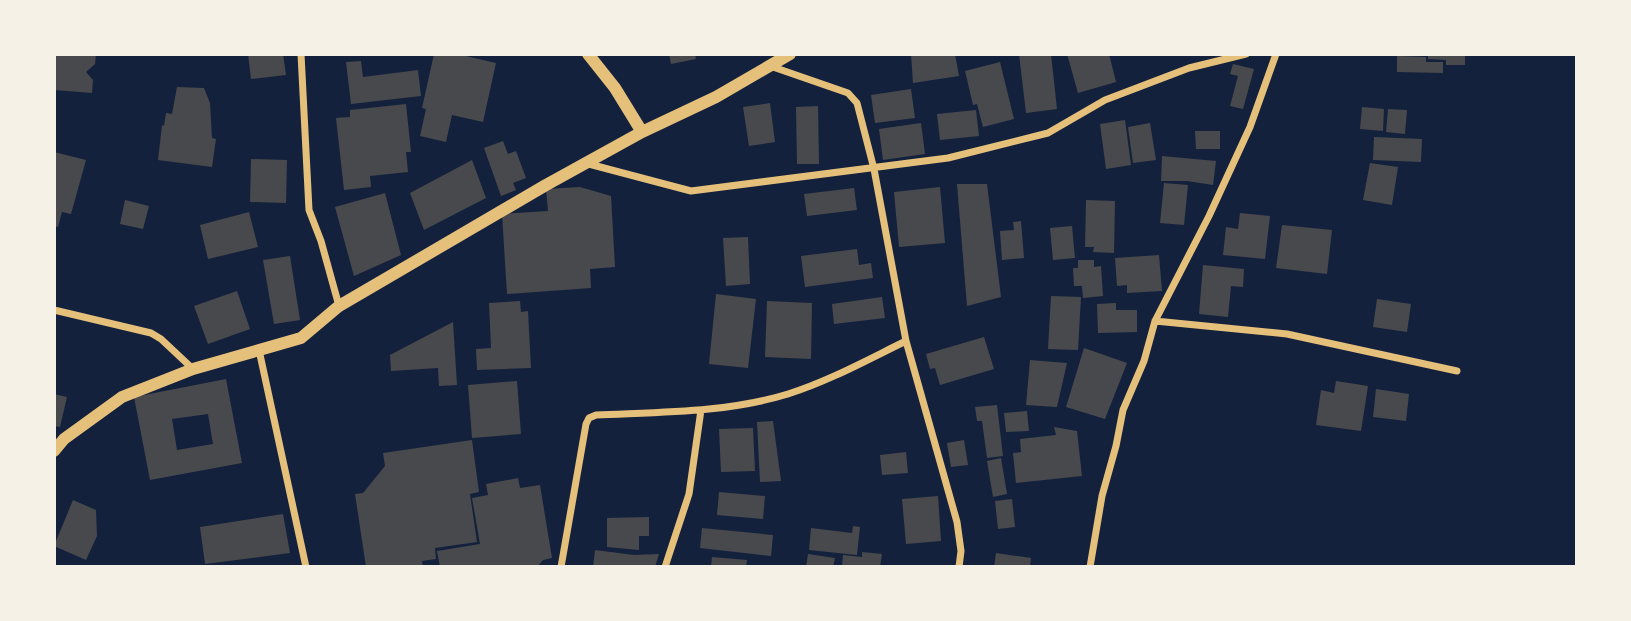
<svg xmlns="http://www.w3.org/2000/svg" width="1631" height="621" font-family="'Work Sans',sans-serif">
  <rect width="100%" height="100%" fill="#14213d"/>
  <!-- building -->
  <path fill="#48494c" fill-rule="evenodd" d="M54,54H96L95,64L86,72L93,80L92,93L54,90Z
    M248,54H283L286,75L251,79Z
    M434,54H457L496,63L483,122L452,115L446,142L420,136L426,109L422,108Z
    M669,54H695L696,59L671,64Z
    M911,54H955L959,76L913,83Z
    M1019,54H1051L1057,109L1026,113Z
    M1067,54H1109L1116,82L1078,93Z
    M1428,54H1465V65H1446V60L1428,59Z
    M1397,56L1426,57V62H1443V73L1397,72Z
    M361,61L363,77L418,70L421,96L351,104L346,62Z
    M1000,62L1014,119L983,127L977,104L973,105L965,71Z
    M1233,64L1254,69L1243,109L1230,106L1238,76L1230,74Z
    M177,87L204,88L210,103L212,138L216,139L212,167L158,160L162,125L164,126L166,113L172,114Z
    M911,89L915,118L875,123L871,95Z
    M770,103L775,142L749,146L743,107Z
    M406,104L411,152H406L408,172L370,176L371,187L344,190L336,118L350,117V110Z
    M818,106L819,164H797L796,107Z
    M1362,107L1384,109L1383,131L1360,129Z
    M1388,109L1407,110L1405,134L1386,132Z
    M976,110L979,136L940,140L937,114Z
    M1125,120L1131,165L1106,169L1100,124Z
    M921,123L925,154L883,160L879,129Z
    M1150,123L1156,160L1133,163L1128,127Z
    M1195,131H1220V149H1196Z
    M1374,137L1422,139L1421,162L1373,160Z
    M503,141L508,154L516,151L526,178L513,183L516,190L501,196L484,148Z
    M54,152L86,160L71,214L62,212L58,227L54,226Z
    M1162,156L1216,161L1213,185L1187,181H1161Z
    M251,159L287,160L286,203L250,202Z
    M472,160L486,198L424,230L410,193Z
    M1370,163L1398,167L1392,205L1363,200Z
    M1164,183L1188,185L1184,225L1160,223Z
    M957,184H987L1001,297L967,306Z
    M580,187L611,196L615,267L590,269L591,288L507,294L502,214L548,211L546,189Z
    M940,187L945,243L899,247L894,192Z
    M854,188L857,210L807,216L804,194Z
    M385,193L401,255L354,276L335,207Z
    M125,200L149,206L143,229L120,224Z
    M1086,200L1115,201L1114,253L1093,252L1094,247H1085Z
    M249,212L258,247L208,259L200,225Z
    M1240,213L1270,216L1265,259L1223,255L1226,227L1238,229Z
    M1021,221L1024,258L1002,260L1000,231L1014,230L1013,222Z
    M1282,225L1332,230L1327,274L1276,268Z
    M1072,226L1075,258L1053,260L1050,228Z
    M748,237L750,284L726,286L723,238Z
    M857,249L859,265L871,263L873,278L805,287L801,256Z
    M1159,255L1162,291L1127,293V285L1117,286L1115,258Z
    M290,256L300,320L274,324L263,260Z
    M1078,260H1094V267L1101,266L1103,296L1083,298L1082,286H1074L1073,268H1078Z
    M1203,265L1244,269L1243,287L1231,286L1228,317L1199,314Z
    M237,291L250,329L208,344L194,306Z
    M716,294L756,299L748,368L709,364Z
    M1051,296L1081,297L1078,350L1048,349Z
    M882,297L885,318L834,324L832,304Z
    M1377,299L1411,304L1407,332L1373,327Z
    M520,301L521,312L528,311L531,368L477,370L476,349L491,348L489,303Z
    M767,301L812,303L811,359L765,357Z
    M1116,303V310H1137V332L1098,333L1097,304Z
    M453,322L457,385L439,386L438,368L391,371L390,355Z
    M984,337L994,369L940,385L935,368L930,369L926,354Z
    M1084,348L1127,363L1105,419L1066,407Z
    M1030,360L1067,363L1057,407L1026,405Z
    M226,379L242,463L150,480L134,397ZM208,414L213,444L177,450L172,419Z
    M517,381L521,434L472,438L468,385Z
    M1336,381L1368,386L1361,431L1316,425L1321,390L1334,393Z
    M1376,389L1409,394L1406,421L1373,417Z
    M54,394L67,397L60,427L54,426Z
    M997,405L1003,456L987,458L982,421H977L975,407Z
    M1027,411L1029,431L1006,432L1004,413Z
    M773,421L781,481L760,482L757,422Z
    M1054,427L1077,431L1082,476L1016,483L1013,453L1021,452L1020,439L1056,435Z
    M753,428L755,471L721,472L719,429Z
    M472,440L479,492L470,494L477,542L435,548L436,559L422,561L423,567H366L355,494L363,493L385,466L383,453Z
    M964,440L968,465L951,467L947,443Z
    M906,452L908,473L882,475L880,455Z
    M1001,458L1007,494L993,497L987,461Z
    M518,478L520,488L540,485L552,558L543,560L537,567H440L437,551L480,544L472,498L488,495L486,484Z
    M719,492L765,496L763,519L717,515Z
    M938,496L941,541L906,544L902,499Z
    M1012,499L1015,527L998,529L995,501Z
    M73,500L96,510L97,536L86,560L54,546Z
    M283,514L290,553L205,564L200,527Z
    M649,517V536H639V550L607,547V518Z
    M853,526L860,527L857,555L809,550L811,528L852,533Z
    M702,528L773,535L771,556L700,548Z
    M595,550L634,555L659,554L655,567H593Z
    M862,552L882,554L880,567H842L843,555L862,557Z
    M996,553L1031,558L1030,567H994Z
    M808,554L835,558L833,567H806Z
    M712,557L747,560L746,567H711Z"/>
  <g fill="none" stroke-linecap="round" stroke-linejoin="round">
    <!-- minor -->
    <path stroke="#e5c07b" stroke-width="7" d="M301,54L309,210L321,241L339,306
      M770,66L848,93L857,103L874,169L906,341L957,522L961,551L959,567
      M585,163L691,191L948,158L1048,133L1105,100L1189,68L1246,54
      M54,310L151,333L161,339L193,369
      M1155,321L1287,334L1457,371
      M259,350L306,567
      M561,567L586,424L589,418L596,415C659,412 726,413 788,394C829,381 867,360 906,341
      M665,567L689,494L701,410
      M1090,567L1102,496L1116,446L1123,410L1144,361L1155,321L1209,216L1250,127L1276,54"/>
    <!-- tertiary -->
    <path stroke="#e5c07b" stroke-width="12" d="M588,54L615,88L642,132
      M54,451L64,439L122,397L193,369L301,338L339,306L546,185L642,132L716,97L790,54"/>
  </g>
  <!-- border -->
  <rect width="1631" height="621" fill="none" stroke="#f6f1e7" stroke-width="112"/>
</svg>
